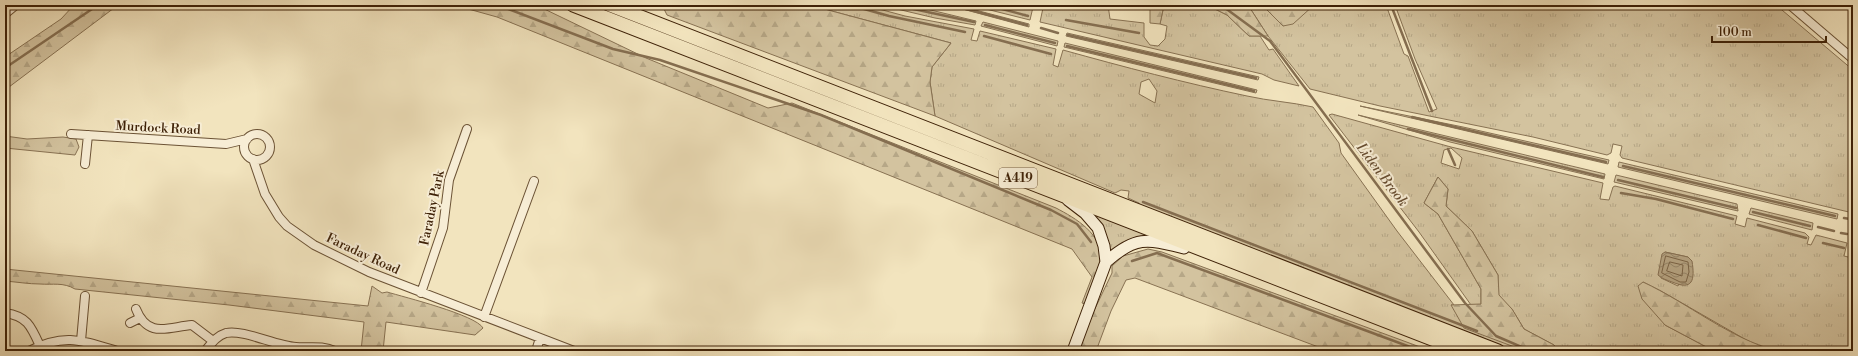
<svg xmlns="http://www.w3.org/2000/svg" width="1858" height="356" font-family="'Libre Bodoni',serif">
  <defs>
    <pattern id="grass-tufts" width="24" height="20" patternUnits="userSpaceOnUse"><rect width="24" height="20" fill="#d3c39f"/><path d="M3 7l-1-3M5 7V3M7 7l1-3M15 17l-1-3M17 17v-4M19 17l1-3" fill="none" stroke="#b6a787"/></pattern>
    <pattern id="forest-firs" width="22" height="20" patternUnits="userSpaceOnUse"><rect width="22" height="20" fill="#d3c39f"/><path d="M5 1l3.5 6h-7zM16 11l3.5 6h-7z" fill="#b6a787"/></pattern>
    <pattern id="water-waves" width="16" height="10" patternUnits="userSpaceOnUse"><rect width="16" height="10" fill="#b5a280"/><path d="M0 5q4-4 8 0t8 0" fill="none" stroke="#958467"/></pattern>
  </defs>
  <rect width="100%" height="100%" fill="#f2e4be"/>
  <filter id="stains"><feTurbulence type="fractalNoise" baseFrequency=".005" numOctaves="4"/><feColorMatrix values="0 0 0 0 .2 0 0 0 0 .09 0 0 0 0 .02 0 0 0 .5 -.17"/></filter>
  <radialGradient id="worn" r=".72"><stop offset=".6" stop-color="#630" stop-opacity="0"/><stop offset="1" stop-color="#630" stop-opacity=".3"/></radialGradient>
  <!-- grass -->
  <path fill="url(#grass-tufts)" stroke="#887253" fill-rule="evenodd" d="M814,5H864L905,16L974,29L971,40L977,41L980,31L1056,49L1053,65L1058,67L1063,50C1124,67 1185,83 1247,96C1269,101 1291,102 1313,107L1339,143L1341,153L1397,231L1454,305H1451L1508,344L1525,351H1510L1141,208L1139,203L1128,198L1129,191L1121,190L1115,193L935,116L930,82L932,67L951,43L828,10ZM1149,79L1157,91L1155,103L1139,94L1141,82Z
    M880,5H910L976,21L975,25L935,18Z
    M948,5H956L1029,24V27Z
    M970,5H1108L1110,19L1144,23V37L1150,45L1158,46L1165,39L1167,26L1160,24L1164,5H1207L1227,15L1249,36H1260L1269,50L1273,49L1299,86L1274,80L1262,74L1040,22L1043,8L1033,7L1030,20Z
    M1248,5H1262L1283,26L1314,5H1386L1404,54L1408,56L1429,112L1437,109L1415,59L1395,5H1776L1853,70V213L1622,158L1620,155L1622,146L1613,144L1611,153L1607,155L1533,137L1380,106L1310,89L1268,36Z
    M983,22L1058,41L1057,46L981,26Z
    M1067,33L1259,77L1258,80L1066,36Z
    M1065,43L1257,90L1256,93L1064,47Z
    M1360,106L1463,127L1609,160L1608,164Z
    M1332,114L1451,147L1603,183L1600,199L1609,200L1613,187L1615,186L1737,216L1735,224L1745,227L1747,218L1805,233L1809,237L1807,244L1811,245L1816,235L1847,243L1844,256L1852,258L1853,254V351H1777L1755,345L1661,291L1643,282L1665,325L1714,351H1558L1554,345L1524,329L1512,309L1498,295V275L1472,231L1446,206L1448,189L1438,177L1424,203L1438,214L1481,289V305H1471L1419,232L1329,115ZM1451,148L1462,158L1459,169L1441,163L1444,150ZM1665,252L1688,257L1678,286L1661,278Z
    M1358,115L1605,174L1604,179L1450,142Z
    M1619,162L1838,214L1837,219L1618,167Z
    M1616,175L1737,204L1738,211L1614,182Z
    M1751,208L1813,223L1812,230L1749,214Z
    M1095,215L1147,235L1126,241L1110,252Z"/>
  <!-- forest -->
  <path fill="url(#forest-firs)" stroke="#887253" d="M74,5H118L5,90V57L61,19Z
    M454,5H536L646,58L768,108L792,103L1056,208C1075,218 1104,234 1100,261C1099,274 1089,292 1085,304L1082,303L1092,277L1072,249L497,17Z
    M662,5H814L828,10L951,43L932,67L930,82L935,116L667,15Z
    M1150,5H1164L1160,24L1150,23Z
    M1207,5H1248L1268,36H1249L1227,15Z
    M1262,5H1314L1293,24L1283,26Z
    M5,136L27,139L63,137L76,139L79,147L75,155L5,148Z
    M1438,177L1448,189L1446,206L1472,231L1498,275L1499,295L1512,309L1524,329L1554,345L1558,351H1525L1464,328L1451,305L1481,304V289L1438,214L1424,203Z
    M1148,249L1162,252L1431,351H1329L1135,278L1126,280L1111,311L1096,351H1079L1090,319L1112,273V266L1123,256Z
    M5,269L368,306L372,286L382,293L387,292C404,297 476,315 483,328L475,335L386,322L383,351H361L364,322L229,305L75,289C63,282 53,285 40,284C29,284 17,282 5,281Z
    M1643,282C1688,303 1729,338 1777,351H1714L1665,325L1642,299L1638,286Z"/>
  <!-- water -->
  <path fill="url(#water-waves)" stroke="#856e50" d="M1665,252L1688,257L1692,261C1695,280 1693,291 1672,282C1667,280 1662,279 1658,275L1662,254Z"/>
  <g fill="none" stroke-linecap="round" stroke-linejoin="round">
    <!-- shore -->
    <path stroke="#7a6244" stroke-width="1" d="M1666,256L1688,262L1689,272L1686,282H1680L1662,273Z
      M1670,262L1683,265L1682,276L1667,271Z"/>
    <!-- stream -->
    <path stroke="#856e50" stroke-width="2.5" d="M498,5L613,49L660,60L821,115L1051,210L1077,224L1091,242
      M850,5L889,16L965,32
      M895,5L974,22
      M951,5L1027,25
      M987,5L1028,16
      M1221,5L1270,41L1465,303L1496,336L1531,351
      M1391,5L1432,111
      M1066,20L1139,33
      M985,25L1055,43
      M1041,28L1058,33
      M1068,35L1256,78
      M984,36L1051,54
      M1067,46L1254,91
      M5,68L98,5
      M1412,117L1606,162
      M1408,129L1603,177
      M1448,149L1455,165
      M1623,166L1835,216
      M1618,180L1736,208
      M1621,193L1656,199L1733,219
      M1143,202L1477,331
      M1753,212L1810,226
      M1844,218L1850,219
      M1758,225L1806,238
      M1818,227L1834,231
      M1841,233L1847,234
      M1823,243L1844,248
      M1132,261L1157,253L1421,351"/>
    <!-- minor casing -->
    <g stroke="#6b5235" stroke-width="10">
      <path id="minor" d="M1790,5L1853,59
        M5,14L16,5
        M244 147a13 13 0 1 1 26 0a13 13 0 1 1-26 0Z
        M71,134L226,144L247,139
        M253,159L265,194L279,217L287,226L314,245L369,272L574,351
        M85,164L88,135
        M421,293L443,228L449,180L467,129
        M136,309C148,339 168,327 192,325L213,341
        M5,313C27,316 31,326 40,346
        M484,317L534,181
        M130,323L140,318
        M81,341L85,296
        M29,351C64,333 81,340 117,351
        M205,351C211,344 216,336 226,333C243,329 276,346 296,347C310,348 322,345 335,351
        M536,351L540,338"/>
    </g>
    <!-- secondary casing -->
    <g stroke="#3e2107" stroke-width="13">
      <path id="secondary" d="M1068,200L1085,213L1098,228L1104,246L1106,262L1073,351
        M1106,262C1136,235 1148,239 1184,248"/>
    </g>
    <!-- trunk casing -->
    <g stroke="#3e2107" stroke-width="15">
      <path id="trunk" d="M573,5L1463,351
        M610,5L1498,351"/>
    </g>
    <!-- minor -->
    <use href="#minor" stroke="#f7edd5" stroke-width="8"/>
    <!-- secondary -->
    <use href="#secondary" stroke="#f7edd5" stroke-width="11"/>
    <!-- trunk -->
    <use href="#trunk" stroke="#f2e4be" stroke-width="13"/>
  </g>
  <g text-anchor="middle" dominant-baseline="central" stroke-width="4" stroke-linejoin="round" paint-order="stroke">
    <!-- shield labels -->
    <rect fill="#f7edd5" stroke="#765e45" stroke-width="1" x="999" y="168" width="38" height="20" rx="3"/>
    <g font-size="12" font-weight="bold" fill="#3e2107">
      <text x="1018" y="178">A419</text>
    </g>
    <!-- street labels -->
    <g font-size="13" fill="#3e2107" stroke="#f7edd5">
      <text transform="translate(158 128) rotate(3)">Murdock Road</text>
      <text transform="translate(432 208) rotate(-78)">Faraday Park</text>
      <text transform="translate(363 254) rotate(25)">Faraday Road</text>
    </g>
    <!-- water labels -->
    <g font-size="14" font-style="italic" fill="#684e31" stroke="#f7edd5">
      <text transform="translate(1382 175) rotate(53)">Liden Brook</text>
    </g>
  </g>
  <!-- margin -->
  <rect width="1858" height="356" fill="none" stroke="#f2e4be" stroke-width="20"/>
  <rect x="6" y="6" width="1846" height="344" fill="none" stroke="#3e2107" stroke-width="2"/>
  <rect x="10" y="10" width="1838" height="336" fill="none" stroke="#3e2107"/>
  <!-- scale -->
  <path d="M1712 36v6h114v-6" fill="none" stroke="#3e2107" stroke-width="2"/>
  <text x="1718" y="36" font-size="12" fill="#3e2107" stroke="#f7edd5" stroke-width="3" paint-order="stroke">100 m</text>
  <rect width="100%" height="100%" filter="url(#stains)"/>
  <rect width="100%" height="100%" fill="url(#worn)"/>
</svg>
